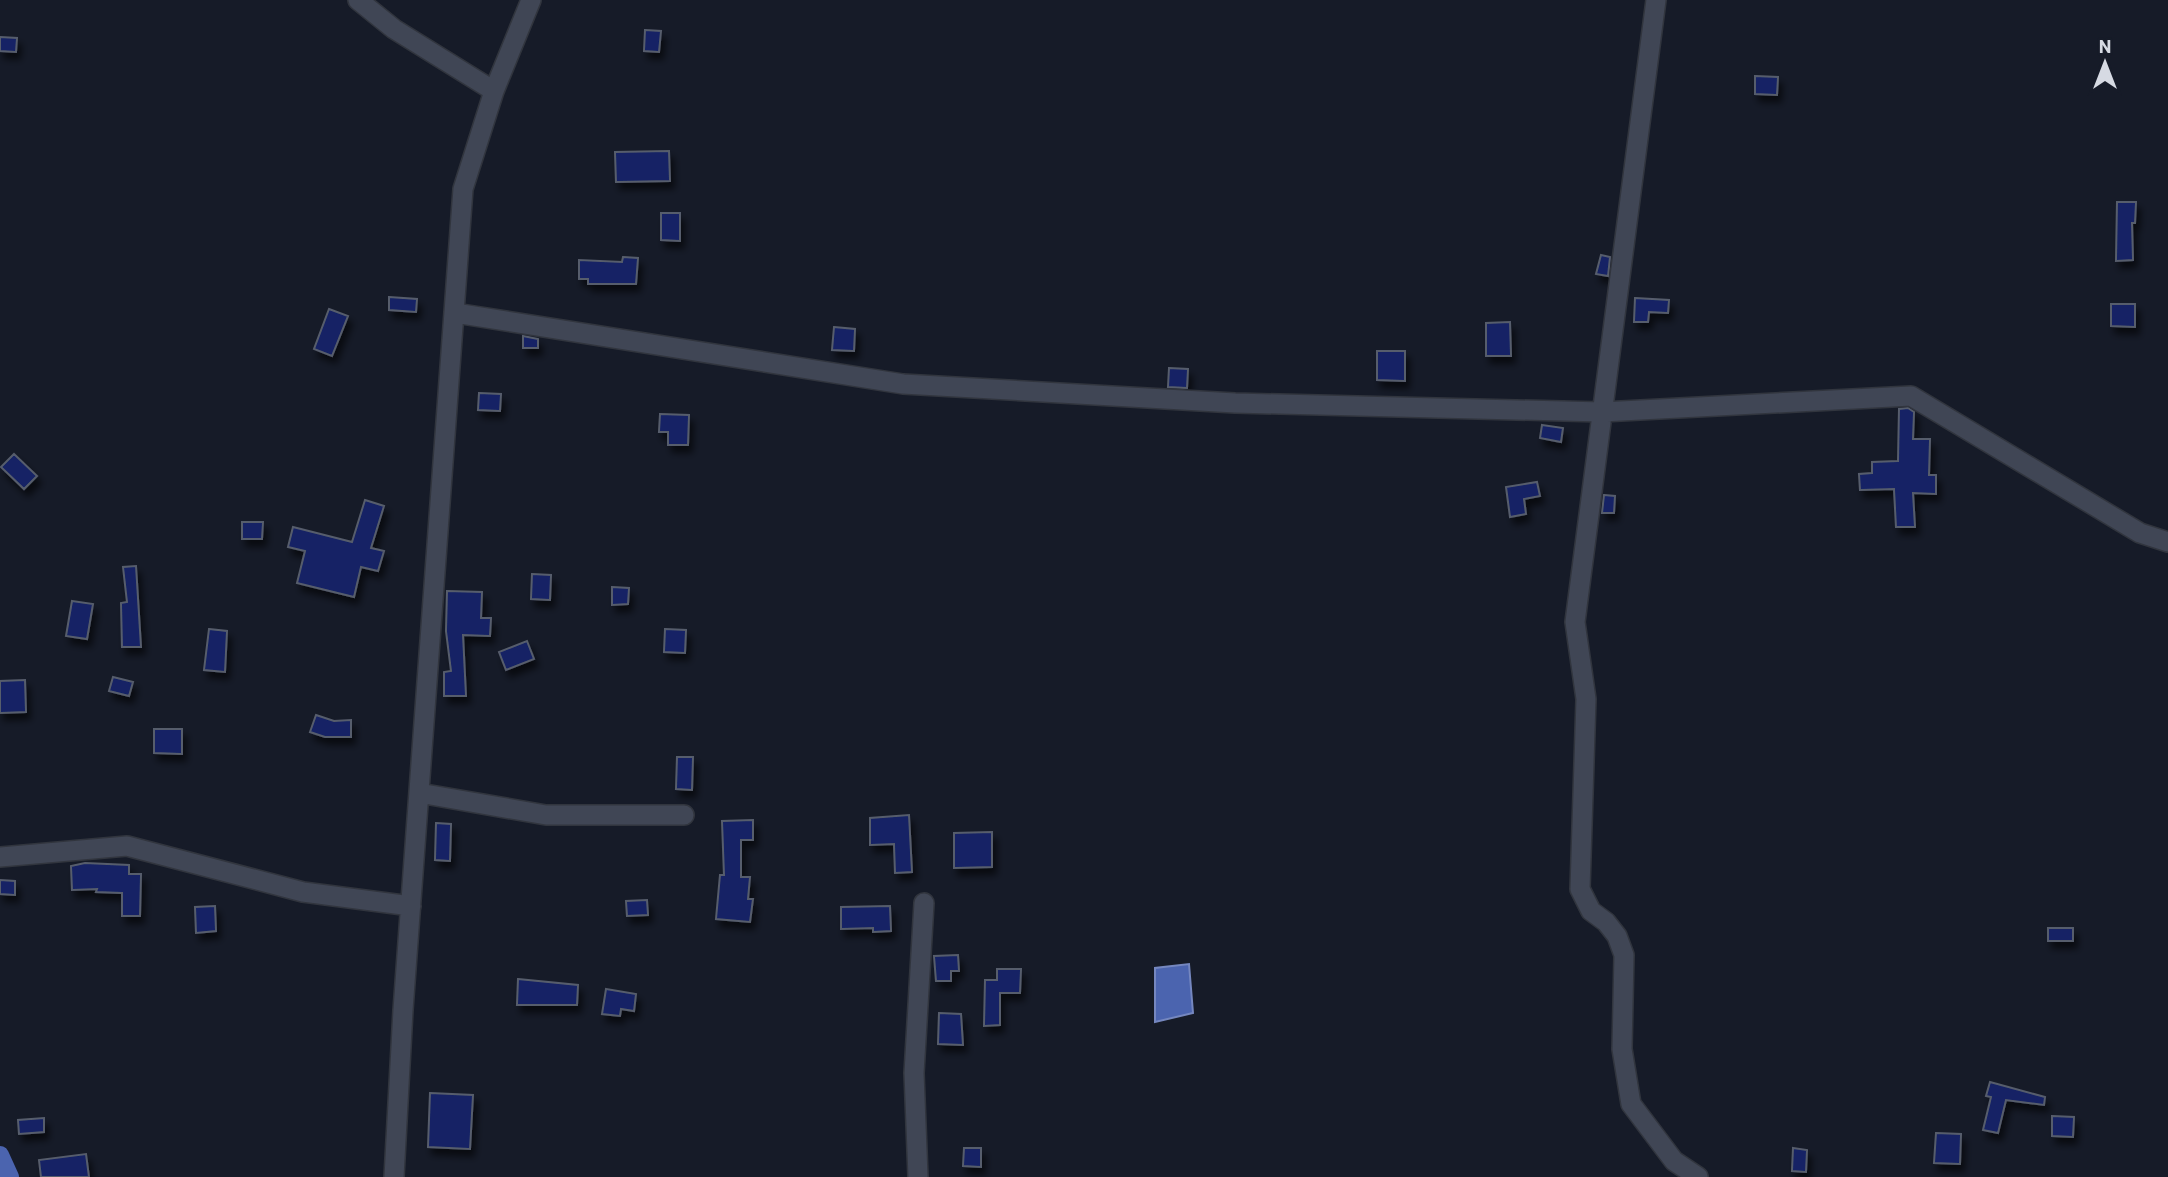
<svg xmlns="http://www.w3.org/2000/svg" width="2168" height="1177" font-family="Barlow,sans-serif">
  <defs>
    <filter id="shadow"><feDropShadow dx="4" dy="7" stdDeviation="3.5" flood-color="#0009"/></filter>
  </defs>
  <rect width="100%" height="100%" fill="#161b28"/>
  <!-- water -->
  <path fill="#4b64af" stroke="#7587bf" stroke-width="2" d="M1189,964L1193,1013L1155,1022V968Z"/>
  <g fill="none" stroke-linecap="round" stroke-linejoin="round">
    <!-- canal -->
    <path stroke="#4b64af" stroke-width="18" d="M0,1155L10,1177"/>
  </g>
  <!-- building -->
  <path fill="#122165" stroke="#575d6c" stroke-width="2" filter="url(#shadow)" d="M645,30L661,31L659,52L644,51Z
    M0,37L17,38L16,52L0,51Z
    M1755,76L1778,77L1777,95L1755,94Z
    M669,151L670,181L616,182L615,152Z
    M2117,202H2136L2135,223H2132L2133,260L2116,261Z
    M661,213H680V241L661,240Z
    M1601,255L1610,257L1608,276L1596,274Z
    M623,257L638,258L636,284H588V279H579V260L622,262Z
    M389,297L417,299L416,312L389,310Z
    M1635,298L1669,300L1668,313L1649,312L1648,322H1634Z
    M2111,304H2135V327L2111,326Z
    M329,309L348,316L332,356L314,349Z
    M1510,322L1511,356H1486V323Z
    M834,327L855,329L854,351L832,350Z
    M523,336L538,339V348H523Z
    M1377,351H1405V381L1377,380Z
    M1169,368L1188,369L1187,388L1168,387Z
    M479,393L501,394L500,411L478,410Z
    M1908,408L1914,412L1913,439H1930L1929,475H1936V494L1913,493L1915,527H1896L1894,489L1860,490L1859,474L1872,473V462L1898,461L1899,409Z
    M660,414L689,415L688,445H668V432H659Z
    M1542,425L1563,428L1561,442L1540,438Z
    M14,454L37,476L24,489L1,467Z
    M1537,482L1540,496L1524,499L1526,514L1510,517L1506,487Z
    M1604,495L1615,496L1614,513H1602Z
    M365,500L384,506L371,548L384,551L378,571L361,567L354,597L297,583L305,551L288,547L293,527L352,542Z
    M242,522H263L262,539H242Z
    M136,566L141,647H122L121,603L127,602L123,567Z
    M532,574L551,575L550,600L531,599Z
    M612,587L629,588L628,604L612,605Z
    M447,591L482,592L481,618H491L490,636L463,635L466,696H444V672L451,671L446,631Z
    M72,601L93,604L87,639L66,636Z
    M209,629L227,631L225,672L204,670Z
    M665,629L686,630L685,653L664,652Z
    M527,641L534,659L506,670L499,652Z
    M113,677L133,682L129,696L109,691Z
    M25,680L26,712L0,713V681Z
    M316,715L334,721L351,720V737H325L310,732Z
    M154,729H182V754L154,753Z
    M677,757H693L692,790L676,789Z
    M909,815L912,872L895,873L894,844L870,845V818Z
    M753,820V840H741V877H750L748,899H753L750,922L716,919L720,875H724L722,821Z
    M436,823L451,824L450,861L435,860Z
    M992,832V867L954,868V833Z
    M85,863L129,865V874H141L140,916H122V893L96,892L97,889L72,890L71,866Z
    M0,880L15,881V895L0,894Z
    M647,900L648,915L627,916L626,901Z
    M215,906L216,931L196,933L195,907Z
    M890,906L891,931L873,932V928L841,929V907Z
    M2048,928H2073V941H2048Z
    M958,955L959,971H951V981H936L934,956Z
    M997,969H1021L1020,993H1000V1025L984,1026L985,980H997Z
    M518,979L578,985L577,1005H517Z
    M606,989L636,994L634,1011L621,1009L620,1016L602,1014Z
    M939,1013L961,1014L963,1045L938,1044Z
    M1990,1082L2045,1097L2044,1105L2006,1100L1998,1133L1983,1130L1991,1097L1986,1096Z
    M430,1093L473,1095L470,1149L428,1147Z
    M2052,1116L2074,1117L2073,1137L2052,1136Z
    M44,1118V1132L19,1134L18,1120Z
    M1936,1133L1961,1134L1960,1164L1934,1163Z
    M964,1148H981V1167L963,1166Z
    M1793,1148L1807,1150L1806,1172L1792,1171Z
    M86,1154L89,1177H41L39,1160Z"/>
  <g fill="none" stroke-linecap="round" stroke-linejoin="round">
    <!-- street casing -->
    <g stroke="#31353e" stroke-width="22">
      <path id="street" d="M358,0L394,29L494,91
        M1656,0L1575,622L1586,699L1580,889L1591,911L1606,922L1617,936L1624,955L1622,1049L1631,1104L1674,1161L1698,1177
        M455,313L903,384L1235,403L1602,412L1911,396L2140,533L2168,542
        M419,793L546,815H684
        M0,857L127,846L303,892L411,906
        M394,1177L403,1010L463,189L494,91L531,0
        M918,1177L914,1073L924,903"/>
    </g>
    <!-- street -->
    <use href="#street" stroke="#404655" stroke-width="19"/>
  </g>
  <!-- north arrow -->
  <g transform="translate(2105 63)" stroke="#161b28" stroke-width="5" paint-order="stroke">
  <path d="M0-5L12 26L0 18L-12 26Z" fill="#d6dae3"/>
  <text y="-10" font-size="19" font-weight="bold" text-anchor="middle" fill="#d6dae3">N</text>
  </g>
</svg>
